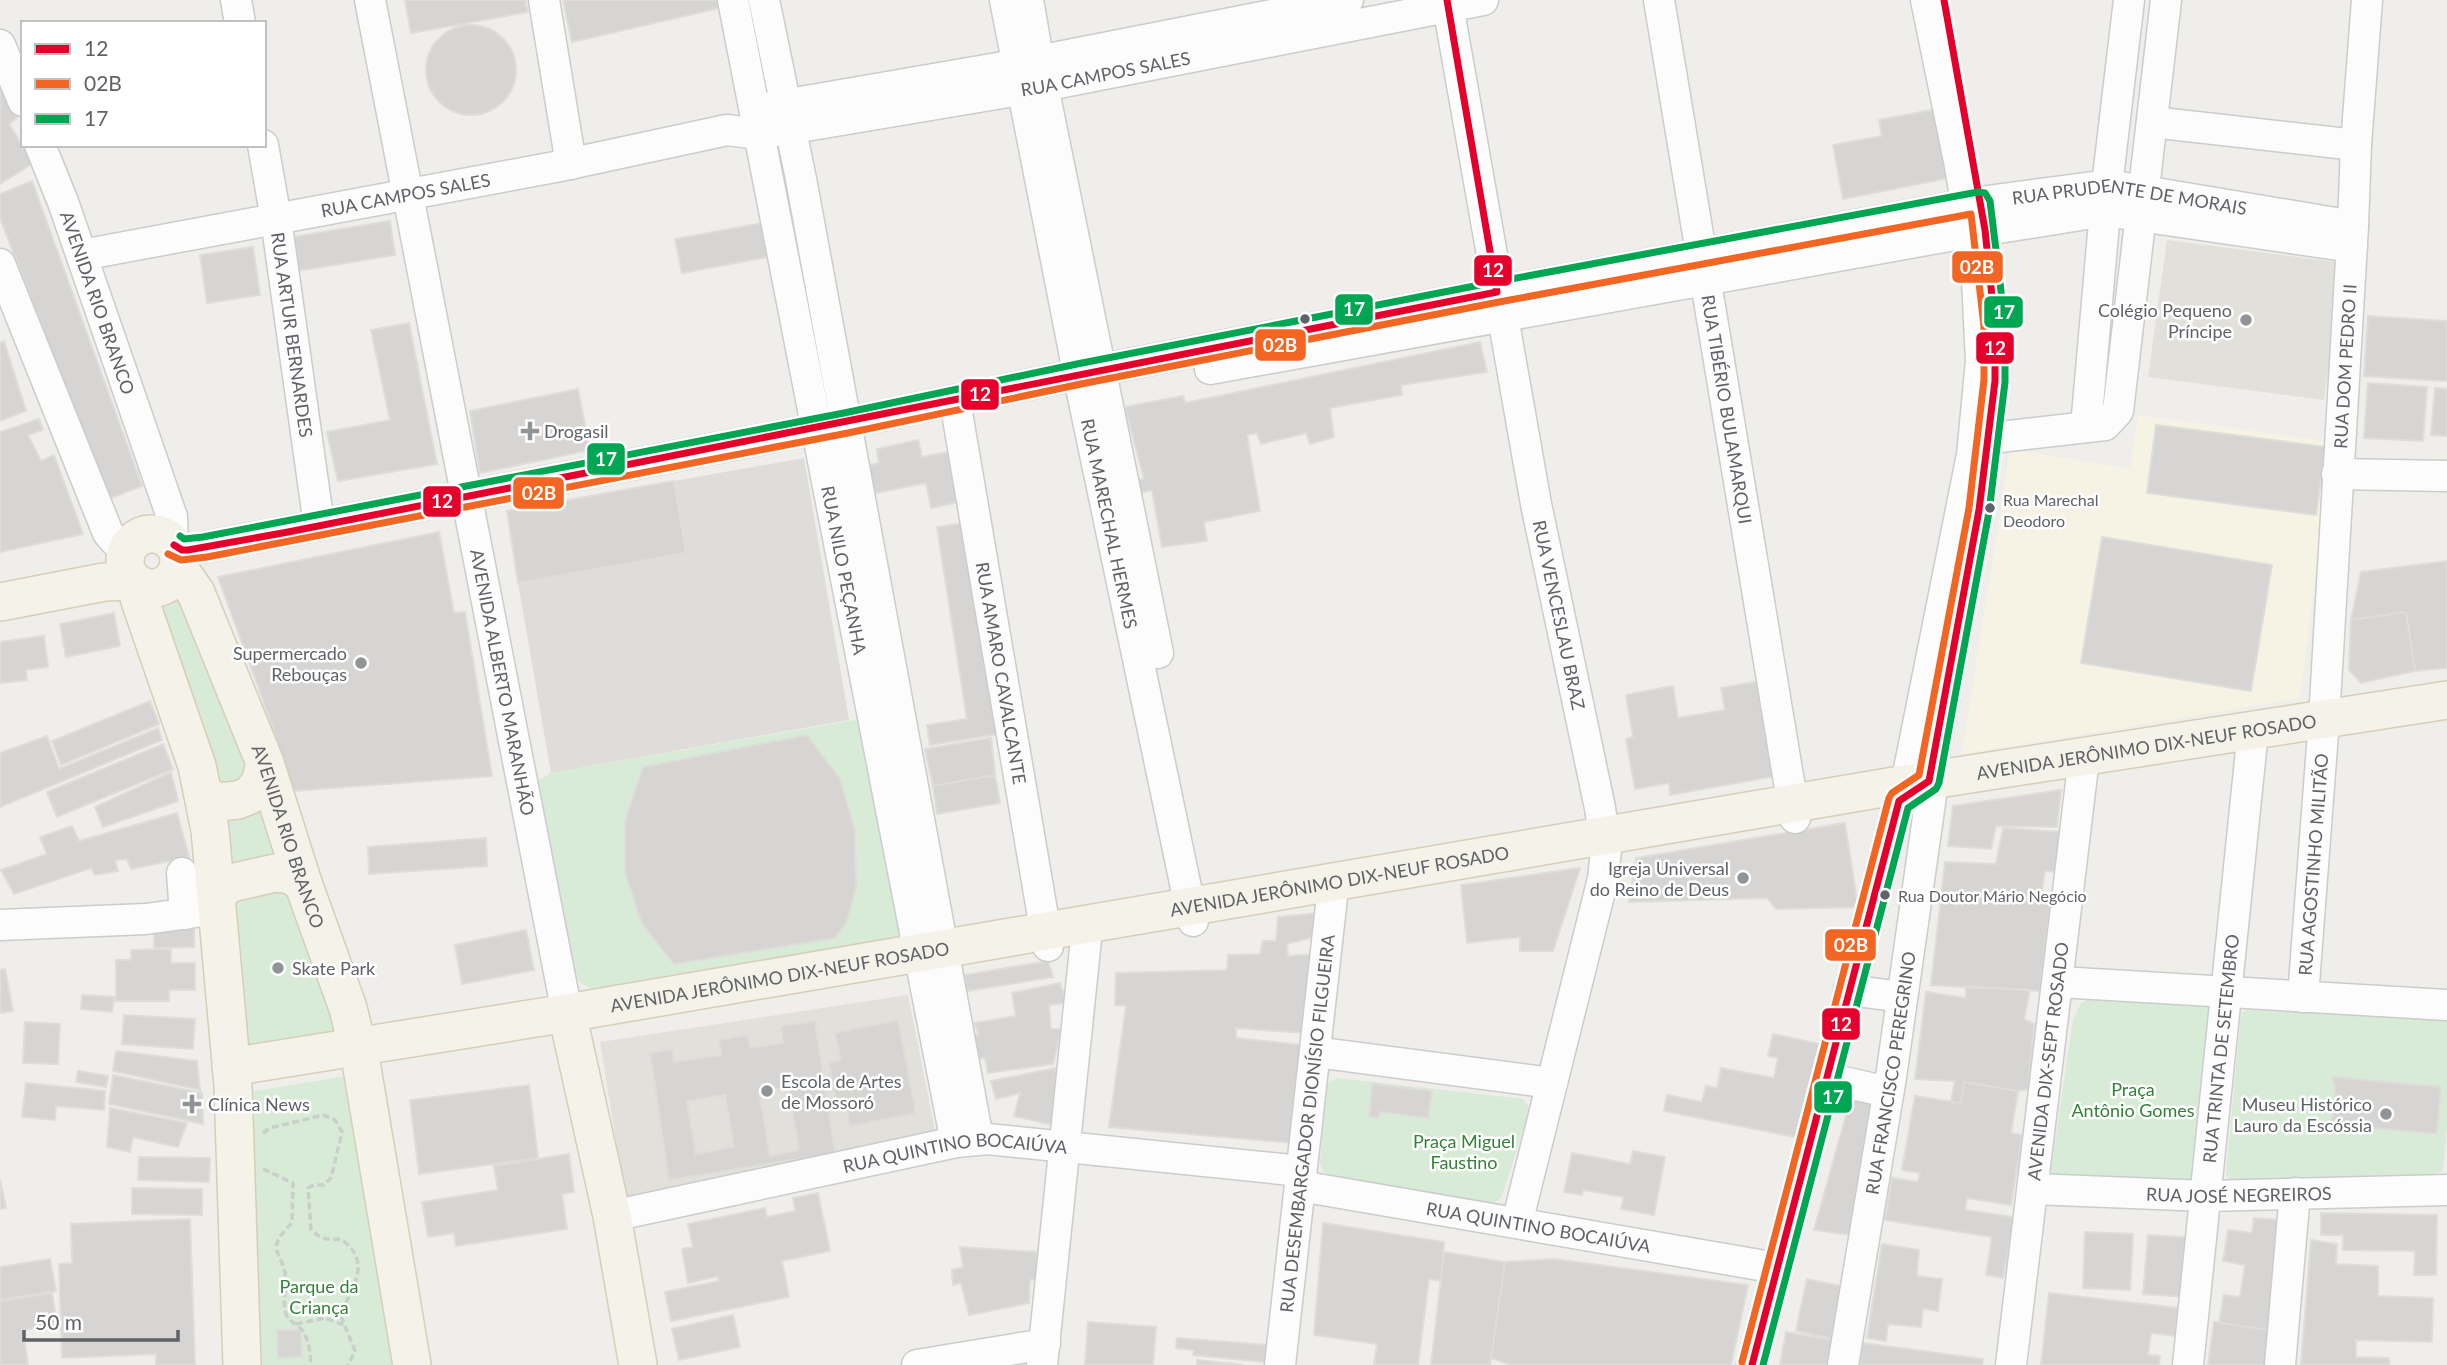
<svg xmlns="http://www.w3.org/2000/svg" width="2447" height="1365" font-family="Lato,sans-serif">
  <rect width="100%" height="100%" fill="#efeeea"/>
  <!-- commercial -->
  <path fill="#f7f3e4" d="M2138,415L2332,442L2300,698L1962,754L2010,449L2130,469Z"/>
  <!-- industrial -->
  <path fill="#dfddda" d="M804,458L849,720L551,773L518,583L686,553L674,481Z"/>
  <!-- education -->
  <path fill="#e2e0da" d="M2167,240L2343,263L2324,400L2148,377Z
    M908,995L937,1140L626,1203L600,1042Z"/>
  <!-- green -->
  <path fill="#d8ebd6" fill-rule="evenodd" d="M178,587L257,775L221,795L155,596Z
    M866,718L901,935L900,939L596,991L580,983L576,976L537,782L551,773Z
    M259,807L283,857L227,876L220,819Z
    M283,882L346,1034L247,1057L230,896Z
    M2090,998L2209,1003L2213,1007L2193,1184L2050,1176L2073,1019L2081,1003Z
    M2247,1010L2441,1018L2447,1020V1126L2443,1170L2433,1177L2229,1180L2226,1175L2241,1013Z
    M340,1077L348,1078L396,1365H255L250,1092Z
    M1338,1078L1523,1099L1528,1106L1529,1113L1501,1198L1486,1208L1331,1178L1324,1172L1320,1164L1324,1092L1329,1082ZM1375,1084L1432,1091L1428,1118L1380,1112L1379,1118L1369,1117L1372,1086Z"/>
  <!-- building -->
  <path fill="#d6d5d3" stroke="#deddd9" stroke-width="2" fill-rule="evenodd" d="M405,0H525L528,12L411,33Z
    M563,0H727L728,6L572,42Z
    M426 70a45 45 0 1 1 90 0a45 45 0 1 1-90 0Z
    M0,87L17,118L9,124L33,163L0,184Z
    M1942,108L1954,177L1843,199L1833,145L1882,136L1879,120Z
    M32,181L142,486L109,499L0,218V194Z
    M390,221L395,255L297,271L292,237Z
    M773,221L779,255L682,273L675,239Z
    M253,247L260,295L207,303L200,255Z
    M2368,316L2447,321V381L2364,376Z
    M409,323L437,464L338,481L327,432L390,420L371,330Z
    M4,341L26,411L0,421V343Z
    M1480,342L1487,372L1401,385L1402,395L1330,408L1334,437L1310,444L1306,433L1261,444L1257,433L1247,435L1260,511L1204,522L1207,541L1162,547L1152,490L1134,494L1130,481L1144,479L1125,407L1183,396L1185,403Z
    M2368,383L2427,387L2423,441L2364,438Z
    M2435,388L2447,389V436L2431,435Z
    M578,389L590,450L480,473L470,411Z
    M39,419L43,430L28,435L41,461L54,455L83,534L0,552V432Z
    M2156,425L2326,447L2316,515L2147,493Z
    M918,440L922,457L949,452L959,502L931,508L926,483L875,493L869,465L879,463L877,449Z
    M674,481L686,553L518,583L507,511Z
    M966,523L999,734L930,745L927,725L967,719L937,527Z
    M439,532L454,613L465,612L492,776L293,791L268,714L218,577Z
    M2102,537L2272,565L2251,691L2081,663Z
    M2447,561V668L2415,671L2406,612L2351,620L2361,572Z
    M2406,612L2415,671L2361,683L2349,670L2351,620Z
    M114,613L120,646L66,657L60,624Z
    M44,636L48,667L26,670L27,680L0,683V642Z
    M1760,681L1776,776L1670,795L1669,783L1635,789L1626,739L1633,737L1626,695L1673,686L1678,718L1725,710L1721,688Z
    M150,701L159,724L61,765L52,741Z
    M158,728L162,740L0,807V753L47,736L59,769Z
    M807,735L840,779L855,831L856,888L846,924L835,938L674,964L642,924L625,872V821L643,767Z
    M991,738L995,775L933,786L925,749Z
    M163,744L173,769L57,817L47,792Z
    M171,772L178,801L103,827L95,807Z
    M995,775L1000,803L937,814L933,786Z
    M2061,790L2057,827L1996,826L1991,849L1948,846L1953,806Z
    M177,813L189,857L131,869L127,859L115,860L118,871L95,875L91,868L14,894L1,870L47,854L40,837L72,826L79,841Z
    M1845,823L1858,907L1776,909L1767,898L1629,902L1636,858Z
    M2003,828L2061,832L2056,872L2045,871L2040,902L2050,904L2040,991L1931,985L1945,862L1996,864Z
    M486,838L487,866L369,874L368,847Z
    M1580,868L1553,951H1520V937L1467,943L1461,885Z
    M1318,913L1317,936L1287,944L1288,956L1315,954L1304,1033L1236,1028V1038L1303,1045L1292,1143L1109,1127L1126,1006L1115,1005L1116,973L1227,970L1228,955L1260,954L1263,941H1276L1278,917Z
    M194,922V947L154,948V923Z
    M526,930L534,970L462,984L455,945Z
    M171,949V963H195V990H169V1001H116V960H131V950Z
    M1048,961L1053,977L967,991L965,975Z
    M5,969L13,1011L0,1013V970Z
    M1060,983L1067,1003L1049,1005L1051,1029H1061L1053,1064L988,1073L985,1058L975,1059L969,1036L979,1035L974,1023L1016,1016L1012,993Z
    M1966,986L2030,990L2024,1019L2034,1024L2028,1089L2018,1091L1964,1082L1961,1103L1951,1102L1955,1081L1915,1079L1926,992L1966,998Z
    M82,995L114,997L112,1012L81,1009Z
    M124,1015L195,1019L193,1049L122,1044Z
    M898,1020L916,1113L850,1126L845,1099L836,1101L829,1063L841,1060L835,1033Z
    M815,1021L835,1153L669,1180L650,1053L672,1049L674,1062L721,1055L719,1040L748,1035L750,1048L783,1043L781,1026ZM788,1087L799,1150L770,1156L759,1092ZM725,1095L734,1147L696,1154L687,1101Z
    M25,1022L60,1024L58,1064L23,1063Z
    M1773,1034L1824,1045L1805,1139L1664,1111L1667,1095L1702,1102L1706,1086L1717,1088L1721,1068L1774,1078L1778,1058L1768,1056Z
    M116,1051L197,1061L200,1090L113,1071Z
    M1056,1068L1053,1125L1014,1116L1020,1093L996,1099L991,1081Z
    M78,1071L108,1076L106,1087L76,1082Z
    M113,1075L202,1093L203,1124L109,1104Z
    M2333,1077L2441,1087L2437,1134L2330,1124L2337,1103Z
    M1964,1082L2018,1091L2011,1133L2022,1135L2011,1205L1967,1198L1965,1210L2014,1217L2003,1278L1986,1275L1992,1237L1885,1220L1892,1178L1918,1182L1920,1173L1902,1170L1915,1096L1961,1103Z
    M26,1083L105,1091L104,1110L56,1106L55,1120L22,1117Z
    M1375,1084L1432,1091L1428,1118L1380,1112L1379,1118L1369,1117L1372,1085Z
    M529,1085L538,1158L419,1174L410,1100Z
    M1852,1094L1883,1098L1858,1236L1814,1230Z
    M110,1108L187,1123L178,1147L133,1137L130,1152L107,1147Z
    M1633,1151L1665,1157L1654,1215L1621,1209L1624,1197L1583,1190L1582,1195L1564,1192L1572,1153L1630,1164Z
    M569,1154L574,1192L562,1194L567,1229L456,1246L454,1233L428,1237L422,1202L498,1190L494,1166Z
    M139,1157L210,1158L209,1182L138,1180Z
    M0,1179L6,1208L0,1209Z
    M132,1188L202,1189V1215L132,1214Z
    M818,1193L830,1251L782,1261L789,1297L671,1321L665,1292L719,1281L718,1276L688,1283L682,1249L693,1247L688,1224L765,1208L767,1217L795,1211L793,1198Z
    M2321,1213L2437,1215L2436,1275H2414L2415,1251L2343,1250V1235H2321Z
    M2254,1218L2280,1220L2270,1330L2219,1323L2224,1295L2240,1297L2245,1265L2223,1261L2228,1230L2252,1233Z
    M190,1219L195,1365H156V1354L62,1358L59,1264L72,1263L71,1224Z
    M1323,1223L1444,1242L1441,1281L1429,1279L1418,1365H1374L1377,1344L1314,1335Z
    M2085,1232L2133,1234L2130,1290L2083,1288Z
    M2148,1235L2194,1238L2189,1297L2143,1294Z
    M2311,1240L2337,1244L2336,1264L2378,1266V1296L2433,1298L2432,1342L2356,1340V1357L2389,1358V1365H2301Z
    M1882,1244L1919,1250L1917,1276L1942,1279L1938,1311L1923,1309L1921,1327L1888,1324L1886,1341L1867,1338Z
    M960,1247L1036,1252L1038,1279L1030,1280L1029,1303L969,1315L961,1283L953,1285L952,1270L963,1267Z
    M1444,1252L1505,1262L1490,1365H1431Z
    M50,1259L56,1291L0,1300V1267Z
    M1554,1259L1748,1285L1731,1365H1511L1491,1358L1505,1262Z
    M1807,1279L1849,1288L1838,1340L1796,1331Z
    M52,1293L57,1325L23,1330L28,1365H0V1301Z
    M2049,1293L2178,1308L2175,1336L2151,1333L2148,1355L2160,1356L2159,1365H2041Z
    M733,1315L740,1347L679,1360L672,1329Z
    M1088,1322L1156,1327L1153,1365H1085Z
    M2214,1322L2270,1330L2265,1365H2208Z
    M277,1330H301L302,1357L278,1358Z
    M1786,1332L1843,1342L1839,1365H1780Z
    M1177,1338L1267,1345L1265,1362L1193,1355L1194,1350L1176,1348Z
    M1863,1343L1983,1359L1982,1365H1860Z
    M1197,1360L1243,1365H1197Z"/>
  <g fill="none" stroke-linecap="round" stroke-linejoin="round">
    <!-- minor casing -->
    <g stroke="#cbcccc" stroke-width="33">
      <g id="minor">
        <path d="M236,0L240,23"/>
        <path id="s1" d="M370,0L567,1013"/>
        <path d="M544,0L571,164"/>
        <path id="s2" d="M733,0L956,1142"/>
        <path d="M764,0L801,179L978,1139"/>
        <path id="s3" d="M1005,0L1082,392L1193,921"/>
        <path d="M1028,0L1043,86L1158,653"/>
        <path id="s4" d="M1447,0L1536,504L1600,808L1606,850L1603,879L1517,1223"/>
        <path id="s5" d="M1659,0L1795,818"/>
        <path d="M0,45L23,101"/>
        <path d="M766,108L1038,61L1348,0"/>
        <path d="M2152,122L2356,145"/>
        <path id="s6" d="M40,145L63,202L172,517L173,543"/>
        <path id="s7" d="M263,145L276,219L319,525"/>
        <path id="s8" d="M82,255L555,167L727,130L758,134L1043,86L1483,0"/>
        <path d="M0,264L108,533L126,553"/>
        <path d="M1210,369L1949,236L2105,211L2352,247"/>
        <path id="s9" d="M955,401L1048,946"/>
        <path d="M2086,427L2108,177L2129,0"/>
        <path d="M1974,440L2105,425L2118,411L2166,0"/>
        <path d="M2337,474L2447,476"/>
        <path id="s10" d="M174,545L182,550L205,547L846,423L1079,374L1497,292L1980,202L2108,185L2353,226"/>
        <path d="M182,873L185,914"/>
        <path d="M0,925L146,919L217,909"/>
        <path d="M2059,982L2447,1005"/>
        <path d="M1849,990L1902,997"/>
        <path id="s11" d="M2303,997L2324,720L2353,226L2356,145L2367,0"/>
        <path d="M1315,1052L1552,1083"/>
        <path d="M1826,1078L1888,1092"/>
        <path id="s12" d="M1300,1186L1777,1268"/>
        <path id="s13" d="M2033,1189L2206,1196L2447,1190"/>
        <path id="s14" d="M612,1216L956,1142L988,1139L1301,1171"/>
        <path d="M917,1365L1045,1344"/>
        <path d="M1042,1365L1086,939L1084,925"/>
        <path id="s15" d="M1280,1365L1332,897L1331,883"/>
        <path d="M1752,1365L1899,801L1906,784L1972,455L1981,361L1976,260L1959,161L1926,0"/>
        <path id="s16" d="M1843,1365L1891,1077L1931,796L1929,781L1951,660"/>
        <path id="s17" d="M2011,1365L2084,758"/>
        <path id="s18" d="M2188,1365L2253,731"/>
        <path d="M2280,1365L2295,1193"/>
      </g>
    </g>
    <!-- major casing -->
    <g stroke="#d7ceb8" stroke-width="40">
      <g id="major">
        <circle cx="152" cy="561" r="27"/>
        <path id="s19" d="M178,567L196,593L265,763L303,883L348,1008L361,1062L412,1365"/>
        <path d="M138,584L139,598L197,766L210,830L233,1085L242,1365"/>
        <path d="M0,602L104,582L133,581"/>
        <path d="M203,794L218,802L238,800L250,795L260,783L265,763"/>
        <path d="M216,898L222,889L231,883L275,873L291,875L303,883"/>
        <path d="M567,1013L612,1216L638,1365"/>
        <path id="s20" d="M231,1067L567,1013L1906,784L2447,700"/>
      </g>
    </g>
    <!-- path -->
    <path stroke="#cacfcc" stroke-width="3.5" stroke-dasharray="7 3.5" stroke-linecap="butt" d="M263,1133L270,1128L323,1115L335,1120L342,1132L331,1178L324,1185H314L308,1188L311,1230C320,1238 328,1241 341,1239C372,1261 354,1287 340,1314L355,1351L348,1365
      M263,1169L293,1183L292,1223C262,1253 284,1249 286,1281C286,1292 282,1302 286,1314C288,1320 296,1324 301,1329C308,1337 312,1355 310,1365
      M296,1324L325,1318L344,1325"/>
    <!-- minor -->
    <use href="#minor" stroke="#fdfcfc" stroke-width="30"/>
    <!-- major -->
    <use href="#major" stroke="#f4f2e9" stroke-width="37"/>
    <!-- bus-1 casing -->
    <g stroke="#fff" stroke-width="12">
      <path id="bus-1" d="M174,545L182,550H188L288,532L1497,292L1447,0
        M1752,1365L1899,801L1929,781L1979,510L1995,381V325L1985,230L1944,0"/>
    </g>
    <!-- bus-2 casing -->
    <g stroke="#fff" stroke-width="12">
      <path id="bus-2" d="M168,554L181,560L207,557L848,433L1081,384L1499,302L1971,214L1984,326V380L1969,508L1919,775L1892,793L1889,798L1742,1362"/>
    </g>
    <!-- bus-3 casing -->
    <g stroke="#fff" stroke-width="12">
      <path id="bus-3" d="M180,536L184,539L203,537L844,413L1077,364L1495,282L1978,192L1985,193L1990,201L2005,324V382L1989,512L1939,783L1936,789L1908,808L1763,1365"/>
    </g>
    <!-- bus-1 -->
    <use href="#bus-1" stroke="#e4002b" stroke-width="7"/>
    <!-- bus-2 -->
    <use href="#bus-2" stroke="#f26522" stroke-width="7"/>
    <!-- bus-3 -->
    <use href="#bus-3" stroke="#00a651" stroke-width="7"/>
  </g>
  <!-- markers -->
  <g fill="#5f6368" stroke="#fff" stroke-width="2.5">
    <circle cx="1305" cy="319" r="6"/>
    <circle cx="1990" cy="508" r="6"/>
    <circle cx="1885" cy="895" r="6"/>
  </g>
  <g fill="#919496" stroke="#fff" stroke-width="2.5">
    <circle cx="2246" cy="320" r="7"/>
    <path d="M526.5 420.5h7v7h7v7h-7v7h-7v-7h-7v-7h7z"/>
    <circle cx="361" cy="663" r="7"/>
    <circle cx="1743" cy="878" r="7"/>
    <circle cx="278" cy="968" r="7"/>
    <circle cx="767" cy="1091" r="7"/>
    <path d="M188.5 1093.5h7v7h7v7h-7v7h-7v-7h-7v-7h7z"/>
    <circle cx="2386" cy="1114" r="7"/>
  </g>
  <g text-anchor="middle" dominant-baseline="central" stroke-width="5" stroke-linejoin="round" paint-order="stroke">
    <!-- bus labels -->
    <g font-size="16" fill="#5f6368" stroke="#fff" text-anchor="start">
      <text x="2003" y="499">Rua Marechal<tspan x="2003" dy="21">Deodoro</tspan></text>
      <text x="1898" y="895">Rua Doutor Mário Negócio</text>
    </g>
    <!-- street labels -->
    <g font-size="18" fill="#5f6368" stroke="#fff">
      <text stroke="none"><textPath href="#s8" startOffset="1041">RUA CAMPOS SALES</textPath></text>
      <text stroke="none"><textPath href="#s8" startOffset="329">RUA CAMPOS SALES</textPath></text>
      <text stroke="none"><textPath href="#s10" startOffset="1992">RUA PRUDENTE DE MORAIS</textPath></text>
      <text stroke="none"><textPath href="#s6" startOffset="168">AVENIDA RIO BRANCO</textPath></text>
      <text stroke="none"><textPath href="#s7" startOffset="192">RUA ARTUR BERNARDES</textPath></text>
      <text stroke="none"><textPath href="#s11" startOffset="632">RUA DOM PEDRO II</textPath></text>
      <text stroke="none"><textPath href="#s5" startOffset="415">RUA TIBÉRIO BULAMARQUI</textPath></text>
      <text stroke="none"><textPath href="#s3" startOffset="534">RUA MARECHAL HERMES</textPath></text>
      <text stroke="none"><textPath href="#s2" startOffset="581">RUA NILO PEÇANHA</textPath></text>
      <text stroke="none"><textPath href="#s4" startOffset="625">RUA VENCESLAU BRAZ</textPath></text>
      <text stroke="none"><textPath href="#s9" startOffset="276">RUA AMARO CAVALCANTE</textPath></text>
      <text stroke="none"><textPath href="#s1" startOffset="695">AVENIDA ALBERTO MARANHÃO</textPath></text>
      <text stroke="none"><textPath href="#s20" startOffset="1942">AVENIDA JERÔNIMO DIX-NEUF ROSADO</textPath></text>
      <text stroke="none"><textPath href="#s19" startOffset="292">AVENIDA RIO BRANCO</textPath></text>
      <text stroke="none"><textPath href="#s11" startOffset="133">RUA AGOSTINHO MILITÃO</textPath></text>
      <text stroke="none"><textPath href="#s20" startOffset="1124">AVENIDA JERÔNIMO DIX-NEUF ROSADO</textPath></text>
      <text stroke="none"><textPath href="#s20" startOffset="556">AVENIDA JERÔNIMO DIX-NEUF ROSADO</textPath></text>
      <text stroke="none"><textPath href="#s18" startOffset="318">RUA TRINTA DE SETEMBRO</textPath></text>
      <text stroke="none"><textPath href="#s17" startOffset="306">AVENIDA DIX-SEPT ROSADO</textPath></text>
      <text stroke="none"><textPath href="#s16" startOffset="296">RUA FRANCISCO PEREGRINO</textPath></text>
      <text stroke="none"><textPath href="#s15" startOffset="243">RUA DESEMBARGADOR DIONÍSIO FILGUEIRA</textPath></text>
      <text stroke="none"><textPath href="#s14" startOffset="350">RUA QUINTINO BOCAIÚVA</textPath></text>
      <text stroke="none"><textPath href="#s13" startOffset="206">RUA JOSÉ NEGREIROS</textPath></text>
      <text stroke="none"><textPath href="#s12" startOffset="242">RUA QUINTINO BOCAIÚVA</textPath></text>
    </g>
    <!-- poi labels -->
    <g font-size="18" fill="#5f6368" stroke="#fff" text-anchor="end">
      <text x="2232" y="310">Colégio Pequeno<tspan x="2232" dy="21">Príncipe</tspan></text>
      <text x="544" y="431" text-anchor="start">Drogasil</text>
      <text x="347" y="653">Supermercado<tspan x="347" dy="21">Rebouças</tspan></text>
      <text x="1729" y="868">Igreja Universal<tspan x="1729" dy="21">do Reino de Deus</tspan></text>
      <text x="292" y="968" text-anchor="start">Skate Park</text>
      <text x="781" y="1081" text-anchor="start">Escola de Artes<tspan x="781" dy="21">de Mossoró</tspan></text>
      <text x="208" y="1104" text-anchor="start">Clínica News</text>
      <text x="2372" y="1104">Museu Histórico<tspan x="2372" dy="21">Lauro da Escóssia</tspan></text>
    </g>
    <!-- park labels -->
    <g font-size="18" fill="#348238" stroke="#fff">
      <text x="2133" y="1089">Praça<tspan x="2133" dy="21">Antônio Gomes</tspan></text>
      <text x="1464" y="1141">Praça Miguel<tspan x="1464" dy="21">Faustino</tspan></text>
      <text x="319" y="1286">Parque da<tspan x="319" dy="21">Criança</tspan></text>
    </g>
  </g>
  <g stroke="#fff" stroke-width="2.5">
    <rect x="1951" y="250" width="53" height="34" rx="7" fill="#f26522"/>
    <rect x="1473" y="254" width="40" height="33" rx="7" fill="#e4002b"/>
    <rect x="1334" y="293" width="40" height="33" rx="7" fill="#00a651"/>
    <rect x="1983" y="295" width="41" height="34" rx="7" fill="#00a651"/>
    <rect x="1254" y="328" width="53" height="34" rx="7" fill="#f26522"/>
    <rect x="1975" y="331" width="40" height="34" rx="7" fill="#e4002b"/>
    <rect x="960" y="378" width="40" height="33" rx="7" fill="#e4002b"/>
    <rect x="586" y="442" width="40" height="34" rx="7" fill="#00a651"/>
    <rect x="512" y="476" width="53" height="34" rx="7" fill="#f26522"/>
    <rect x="422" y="485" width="40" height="33" rx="7" fill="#e4002b"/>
    <rect x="1824" y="928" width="53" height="34" rx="7" fill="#f26522"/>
    <rect x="1821" y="1007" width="40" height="34" rx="7" fill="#e4002b"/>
    <rect x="1813" y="1080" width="40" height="34" rx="7" fill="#00a651"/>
  </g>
  <g font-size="19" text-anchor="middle" font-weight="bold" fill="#fff">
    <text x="1977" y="274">02B</text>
    <text x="1493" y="277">12</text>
    <text x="1354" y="316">17</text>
    <text x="2004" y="319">17</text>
    <text x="1280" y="352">02B</text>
    <text x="1995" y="355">12</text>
    <text x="980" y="401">12</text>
    <text x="606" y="466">17</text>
    <text x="539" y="500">02B</text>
    <text x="442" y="508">12</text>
    <text x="1851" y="952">02B</text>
    <text x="1841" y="1031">12</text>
    <text x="1833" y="1104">17</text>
  </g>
  <!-- legend -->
  <rect x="21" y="21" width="245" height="126" fill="#ffffff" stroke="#bfc1c3" stroke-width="2"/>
  <rect x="35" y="44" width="35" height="10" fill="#e4002b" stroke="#bfc1c3" stroke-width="2"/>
  <text x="84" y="56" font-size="21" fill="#5f6368">12</text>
  <rect x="35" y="79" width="35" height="10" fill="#f26522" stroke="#bfc1c3" stroke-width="2"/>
  <text x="84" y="91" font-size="21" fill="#5f6368">02B</text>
  <rect x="35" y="114" width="35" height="10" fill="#00a651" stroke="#bfc1c3" stroke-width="2"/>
  <text x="84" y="126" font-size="21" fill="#5f6368">17</text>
  <!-- scale -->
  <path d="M24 1330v10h154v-10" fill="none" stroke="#5f6368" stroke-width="3.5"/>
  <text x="35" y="1330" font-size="21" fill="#5f6368" stroke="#ffffff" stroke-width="5" paint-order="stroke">50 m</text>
</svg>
